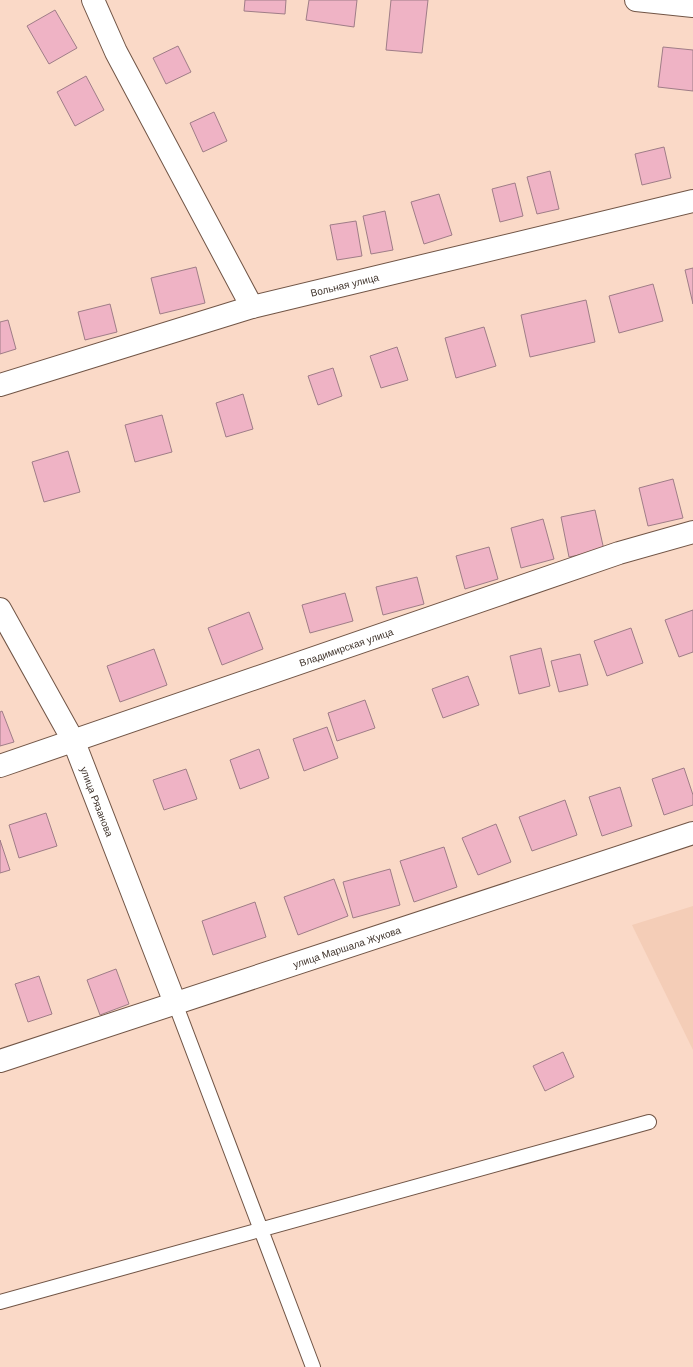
<svg xmlns="http://www.w3.org/2000/svg" width="693" height="1367" font-family="Helvetica,sans-serif">
  <rect width="100%" height="100%" fill="#fad9c7"/>
  <!-- built -->
  <path fill="#f4cdb7" d="M693,906V1050L632,925Z"/>
  <!-- building -->
  <path fill="#efb3c5" stroke="#9f7d87" d="M245,0H286L285,14L244,11Z
    M309,0H357L354,27L306,20Z
    M391,0H428L422,53L386,50Z
    M55,10L77,48L49,64L27,26Z
    M178,46L191,72L166,84L153,58Z
    M663,47L693,50V91L658,87Z
    M86,76L104,110L75,126L57,92Z
    M214,112L227,141L203,152L190,123Z
    M664,147L671,178L642,185L635,154Z
    M550,171L559,209L537,214L527,177Z
    M515,183L523,216L500,222L492,189Z
    M439,194L452,235L424,244L411,202Z
    M385,211L393,250L371,254L363,216Z
    M356,221L362,256L337,260L330,225Z
    M196,267L205,303L160,314L151,278Z
    M693,268V304L685,270Z
    M653,284L663,321L619,333L609,296Z
    M586,300L595,342L530,357L521,315Z
    M110,304L117,332L85,340L78,312Z
    M8,320L16,349L0,354V322Z
    M484,327L496,366L456,378L445,338Z
    M397,347L408,380L381,388L370,356Z
    M333,368L342,396L318,405L308,376Z
    M243,394L253,429L226,437L216,403Z
    M162,415L172,452L135,462L125,425Z
    M68,451L80,492L44,502L32,462Z
    M673,479L683,518L648,526L639,488Z
    M595,510L604,550L569,557L561,517Z
    M543,519L554,559L521,568L511,528Z
    M489,547L498,579L465,589L456,556Z
    M417,577L424,604L383,615L376,587Z
    M345,593L353,621L310,633L302,605Z
    M693,610V652L679,657L665,620Z
    M249,612L263,649L222,665L208,628Z
    M631,628L643,663L607,676L594,641Z
    M541,648L550,686L519,694L510,656Z
    M154,649L167,685L120,702L107,666Z
    M580,654L588,685L559,692L551,661Z
    M468,676L479,705L443,718L432,689Z
    M365,700L375,728L337,741L328,713Z
    M2,711L14,742L0,746V712Z
    M327,727L338,758L304,771L293,739Z
    M259,749L269,778L240,789L230,760Z
    M684,768L693,795V805L664,815L652,779Z
    M186,769L197,799L164,810L153,780Z
    M620,787L632,826L602,836L589,797Z
    M565,800L577,835L532,851L519,817Z
    M46,813L57,846L19,858L9,825Z
    M496,824L511,862L478,875L462,838Z
    M0,840L10,870L0,873Z
    M444,847L457,887L414,902L400,861Z
    M390,869L400,905L353,918L343,882Z
    M334,879L348,916L298,935L284,897Z
    M255,902L266,937L213,955L202,921Z
    M116,969L129,1004L100,1015L87,980Z
    M39,976L52,1014L28,1022L15,984Z
    M563,1052L574,1077L545,1091L533,1066Z"/>
  <g fill="none" stroke-linecap="round" stroke-linejoin="round">
    <!-- service casing -->
    <g stroke="#715546" stroke-width="16">
      <path id="service" d="M175,1003L313,1367
        M0,1302L649,1122"/>
    </g>
    <!-- minor casing -->
    <g stroke="#715546" stroke-width="24">
      <g id="minor">
        <path d="M93,0L116,52L252,307"/>
        <path d="M636,0L693,6"/>
        <path id="s1" d="M0,385L252,307L693,201"/>
        <path id="s2" d="M0,609L74,742L175,1003"/>
        <path id="s3" d="M0,766L619,553L693,532"/>
        <path id="s4" d="M0,1061L693,833"/>
      </g>
    </g>
    <!-- service -->
    <use href="#service" stroke="#fff" stroke-width="14"/>
    <!-- minor -->
    <use href="#minor" stroke="#fff" stroke-width="22"/>
  </g>
  <g text-anchor="middle" dominant-baseline="central" stroke-width="4" stroke-linejoin="round" paint-order="stroke">
    <!-- street labels -->
    <g font-size="10" fill="#40342c" stroke="#feeadf">
      <text stroke="none"><textPath href="#s1" startOffset="359">Вольная улица</textPath></text>
      <text stroke="none"><textPath href="#s3" startOffset="366">Владимирская улица</textPath></text>
      <text stroke="none"><textPath href="#s2" startOffset="216">улица Рязанова</textPath></text>
      <text stroke="none"><textPath href="#s4" startOffset="365">улица Маршала Жукова</textPath></text>
    </g>
  </g>
</svg>
